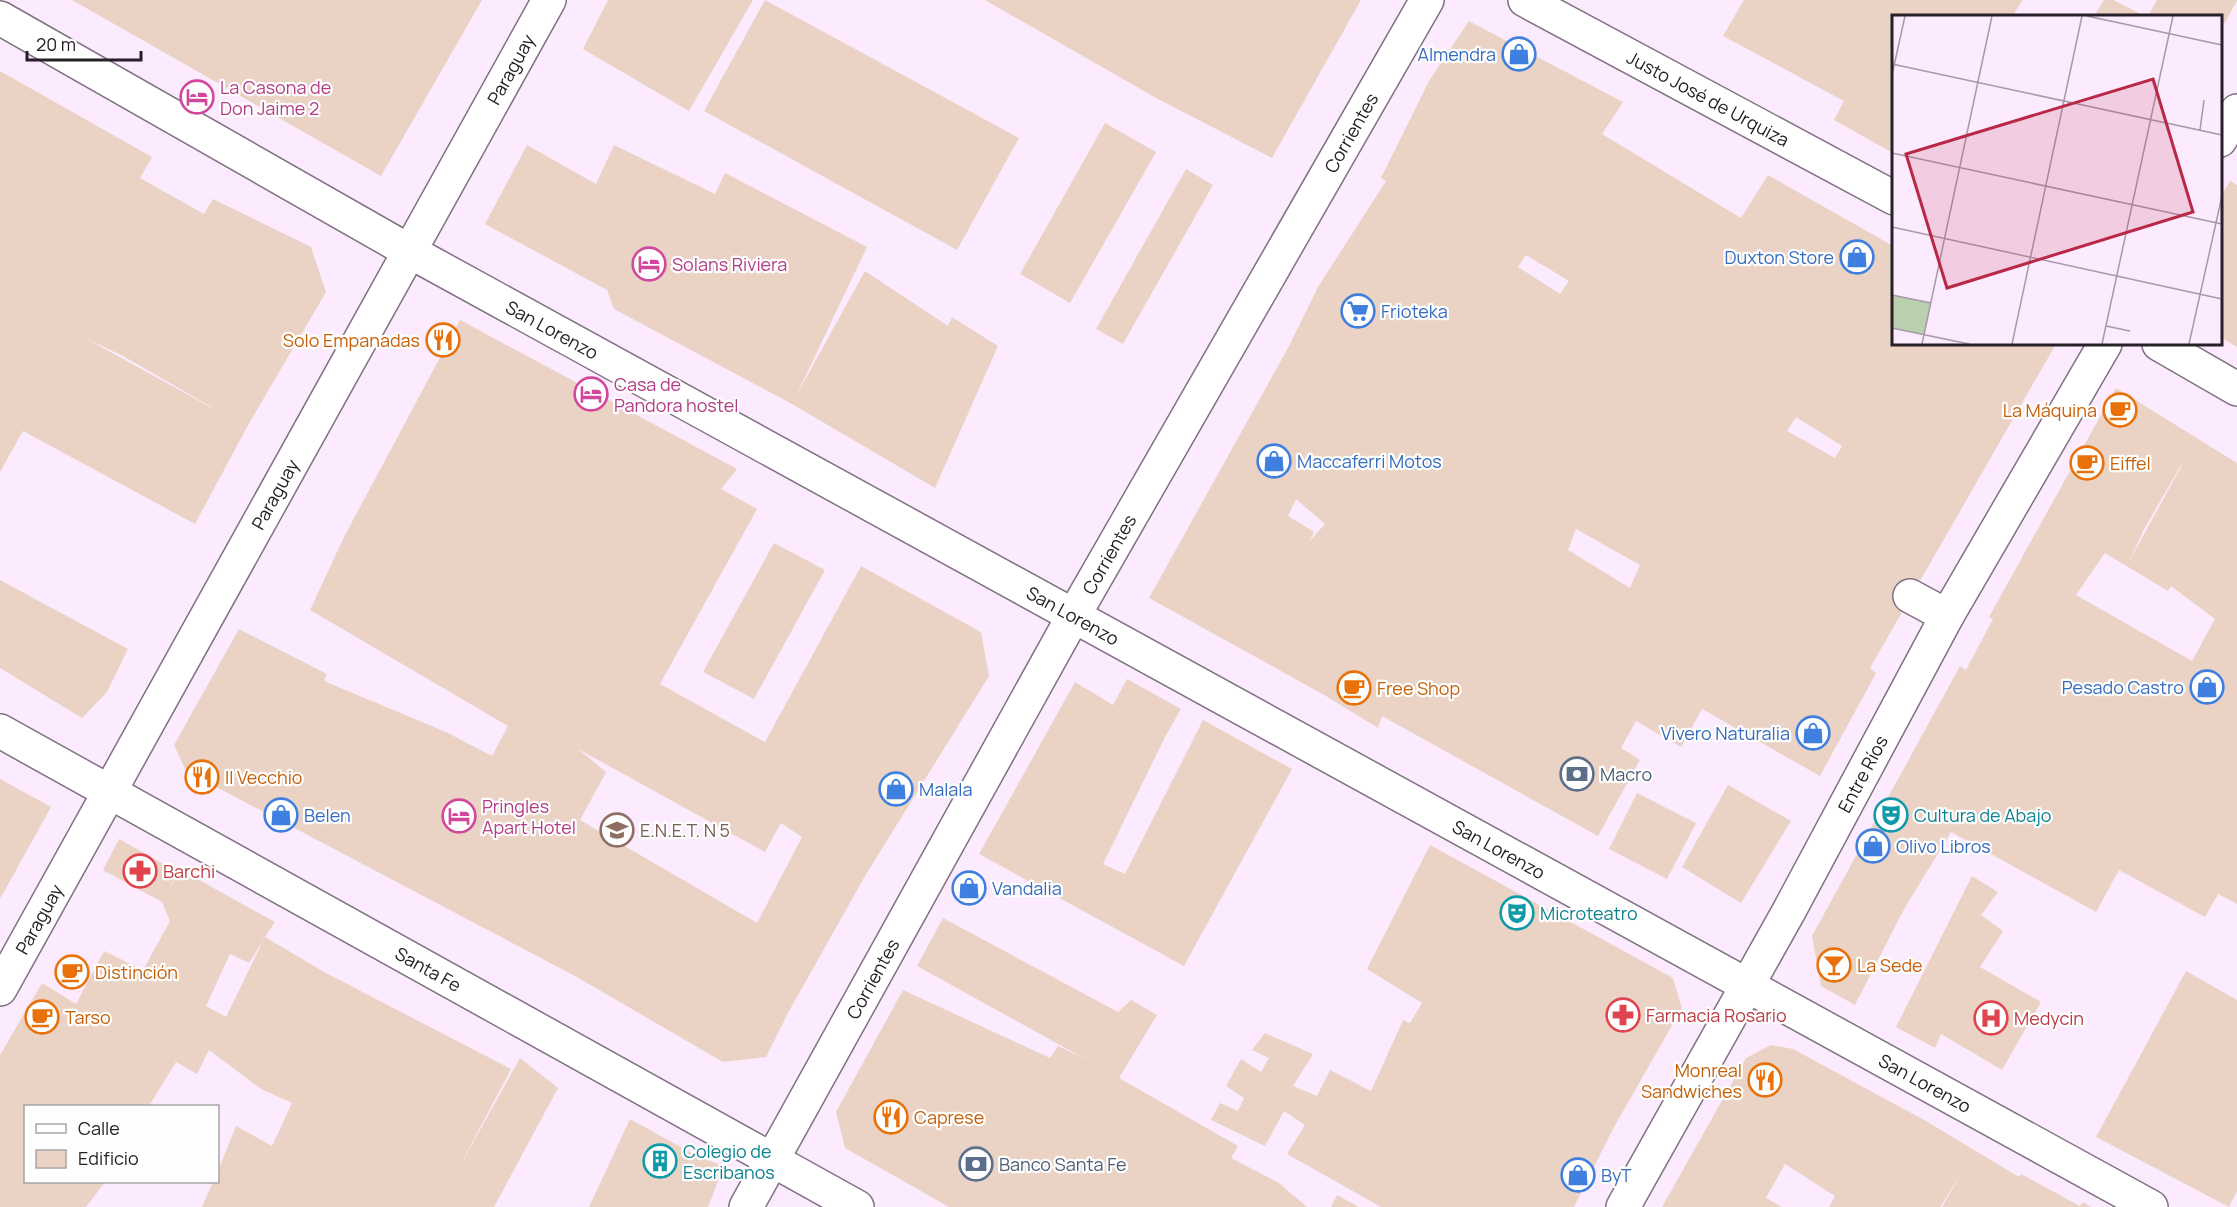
<svg xmlns="http://www.w3.org/2000/svg" width="2237" height="1207" font-family="Manrope,sans-serif">
  <rect width="100%" height="100%" fill="#fceafe"/>
  <!-- building -->
  <path fill="#ead3c5" fill-rule="evenodd" d="M72,0H482L381,176Z
    M608,0H753L689,111L583,49Z
    M765,0L1019,138L957,250L704,111Z
    M985,0H1361L1272,158L1158,99Z
    M1744,0H2023L2012,16H1893V153L1834,120L1844,101L1723,36Z
    M2104,0H2113L2145,16H2094Z
    M2157,0H2237V1L2220,31V16H2148Z
    M1469,21L1623,102L1602,134L1741,218L1768,175L1893,246V344H2056L1870,668L1876,673L1820,776L1702,709L1681,747L1636,721L1621,748L1640,760L1598,836L1382,716L1378,728L1326,696L1149,598L1288,348L1318,287L1386,181L1381,178L1429,81ZM1526,255L1569,281L1560,294L1518,267ZM1796,417L1842,446L1835,458L1787,431ZM1296,499L1325,524L1309,542L1314,532L1288,516ZM1576,529L1640,565L1630,588L1568,550Z
    M0,71L152,157L140,178L204,214L213,199L311,247L326,292L247,427L195,524L23,431L0,472ZM85,338L123,356L215,409H214Z
    M1105,123L1156,152L1070,303L1020,274Z
    M527,145L596,184L614,145L715,194L725,173L867,247L796,396L865,271L948,326L952,317L998,346L935,488L792,404L614,309L607,290L485,224Z
    M1186,169L1213,185L1123,344L1096,329Z
    M2230,181L2237,185V347L2220,337V198Z
    M460,320L737,469L721,489L757,509L660,684L765,742L861,566L981,632L989,676L865,876L788,1013L766,1057L723,1062L575,976L186,771L174,745L239,629L327,674L324,681L446,732L492,756L508,726L310,610L344,537ZM578,749L765,852L781,823L802,837L757,923L580,820L606,772Z
    M2116,388L2237,463V904L2218,894L2205,917L2119,870L2096,912L1951,832L1903,911L1855,1005L1821,986L1812,936L1960,666L1966,670L1993,619L1989,617ZM2181,465H2182L2130,560L2143,531ZM2105,553L2168,591L2171,586L2215,619L2192,661L2076,595Z
    M774,543L825,570L754,699L703,672Z
    M0,580L128,649L107,692L82,718L0,668Z
    M1127,679L1181,709L1165,737L1103,864L1125,874L1203,720L1292,769L1184,966L979,854L1075,682L1113,705Z
    M0,779L51,807L0,899Z
    M1728,785L1791,821L1741,903L1682,867Z
    M1637,793L1696,823L1667,879L1609,849Z
    M119,839L178,872L169,889L181,870L275,922L265,937L324,972L511,1069L455,1175L520,1058L558,1088L494,1207H202L213,1182H218V1171L236,1126L272,1146L292,1103L261,1089L209,1050L197,1074L176,1062L149,1106H26V1182H105L86,1207H0V1055L42,983L76,1004L104,951L143,970L170,921L162,902L103,870ZM264,939L226,1017L206,1006L230,954L249,963Z
    M1430,845L1673,978L1682,1008L1614,1127L1574,1207H1381L1287,1154L1305,1125L1284,1111L1265,1146L1211,1120L1220,1103L1238,1111L1244,1098L1226,1086L1241,1059L1261,1072L1269,1058L1252,1050L1265,1033L1313,1054L1293,1086L1317,1096L1330,1070L1371,1091L1403,1020L1410,1023L1422,1003L1367,969Z
    M1972,876L1998,892L1981,915L2003,931L1980,967L2041,1002L2002,1070L1941,1034L1935,1048L1896,1027Z
    M943,918L1118,1012L1131,1000L1157,1015L1119,1078L1238,1146L1231,1158L1279,1183L1307,1207H949L845,1148L836,1112L903,990L1050,1058L1058,1046L1087,1060L917,966Z
    M2186,971L2237,1000V1191L2229,1207L2096,1137Z
    M1771,1045L1793,1049L1926,1121L2019,1177L2021,1174L2080,1206L2083,1202L2091,1207H1942L1962,1172L1940,1207H1829L1835,1196L1785,1164L1766,1198L1782,1207H1662L1746,1058Z
    M630,1119L697,1156L724,1166L708,1207H589Z
    M1337,1195L1359,1207H1331Z"/>
  <g fill="none" stroke-linecap="round" stroke-linejoin="round">
    <!-- minor casing -->
    <g stroke="#807182" stroke-width="36">
      <g id="minor">
        <path id="s1" d="M1525,0L1894,198"/>
        <path d="M2159,344L2237,389"/>
        <path d="M1910,596L1947,616"/>
        <path id="s2" d="M0,989L549,0"/>
      </g>
    </g>
    <!-- major casing -->
    <g stroke="#807182" stroke-width="36">
      <g id="major">
        <path id="s3" d="M0,18L409,251L2151,1207"/>
        <path d="M2220,140L2237,111"/>
        <path id="s4" d="M0,731L857,1207"/>
        <path id="s5" d="M746,1207L1074,615L1427,0"/>
        <path id="s6" d="M1623,1207L1789,911L1947,616L2105,344"/>
      </g>
    </g>
    <!-- minor -->
    <use href="#minor" stroke="#fff" stroke-width="33"/>
    <!-- major -->
    <use href="#major" stroke="#fff" stroke-width="33"/>
  </g>
  <!-- icons -->
  <defs>
    <g id="shop-ring" transform="scale(1.725)"><circle r="9.5" fill="#fefefe" stroke="#3f7fe0" stroke-width="1.5"/><path d="M-5-2.5h2.3a2.7 3.5 0 0 1 5.4 0H5L5.5 6h-11ZM-1.5-2.5h3a1.5 2.3 0 0 0-3 0Z" fill="#3f7fe0"/></g>
    <g id="hotel-ring" transform="scale(1.725)"><circle r="9.5" fill="#fefefe" stroke="#d1479c" stroke-width="1.5"/><path d="M-6-4.5h1.5V1H6V5H4.5V3h-9V5H-6ZM-4 0a1.8 1.8 0 1 1 3.6 0ZM.5 0V-2.5h3Q6-2.5 6 0Z" fill="#d1479c"/></g>
    <g id="supermarket-ring" transform="scale(1.725)"><circle r="9.5" fill="#fefefe" stroke="#3f7fe0" stroke-width="1.5"/><path d="M-6-5.5h2.5l.6 2H6L4.5 2H-2.5L-4.4-4H-6ZM-1.5 3.2a1.3 1.3 0 1 0 .1 0ZM3 3.2a1.3 1.3 0 1 0 .1 0Z" fill="#3f7fe0"/></g>
    <g id="restaurant-ring" transform="scale(1.725)"><circle r="9.5" fill="#fefefe" stroke="#e8710a" stroke-width="1.5"/><path d="M-5-6h1v4h1v-4h1v4h1v-4h1v5L-1.5 .5V6h-2V.5L-5-1ZM5-6V6H3V1.5H1.5Q1.5-4 5-6Z" fill="#e8710a"/></g>
    <g id="cafe-ring" transform="scale(1.725)"><circle r="9.5" fill="#fefefe" stroke="#e8710a" stroke-width="1.5"/><path d="M-5.5-4.5H6V0H3Q3 3.5 0 3.5H-2.5Q-5.5 3.5-5.5 0ZM3-3.2v2h1.7v-2ZM-6 4.5H4V6H-6Z" fill="#e8710a"/></g>
    <g id="bank-ring" transform="scale(1.725)"><circle r="9.5" fill="#fefefe" stroke="#5c6f8a" stroke-width="1.5"/><path d="M-6-4H6V4H-6ZM0-2.3a2.3 2.3 0 1 0 0 4.6a2.3 2.3 0 1 0 0-4.6Z" fill="#5c6f8a"/></g>
    <g id="theatre-ring" transform="scale(1.725)"><circle r="9.5" fill="#fefefe" stroke="#0f9aa8" stroke-width="1.5"/><path d="M-5-5.5Q0-4 5-5.5V0Q5 5 0 6Q-5 5-5 0ZM-3.3-2.5H-1v1.5H-3.3ZM1-2.5H3.3v1.5H1ZM-2.8 1Q0 5.5 2.8 1Z" fill="#0f9aa8"/></g>
    <g id="school-ring" transform="scale(1.725)"><circle r="9.5" fill="#fefefe" stroke="#8d6e63" stroke-width="1.5"/><path d="M0-5L7-2L0 1L-7-2ZM-4 1L0 2.5L4 1V4Q0 6-4 4Z" fill="#8d6e63"/></g>
    <g id="pharmacy-ring" transform="scale(1.725)"><circle r="9.5" fill="#fefefe" stroke="#e0444e" stroke-width="1.5"/><path d="M-2-6h4v4h4v4h-4v4h-4v-4h-4v-4h4Z" fill="#e0444e"/></g>
    <g id="bar-ring" transform="scale(1.725)"><circle r="9.5" fill="#fefefe" stroke="#e8710a" stroke-width="1.5"/><path d="M-6-5H6L.8 .8V4.5H3.5V6h-7V4.5H-.8V.8Z" fill="#e8710a"/></g>
    <g id="hospital-ring" transform="scale(1.725)"><circle r="9.5" fill="#fefefe" stroke="#e0444e" stroke-width="1.5"/><path d="M-5-5h3v3.5h4V-5h3V5h-3V1.5h-4V5h-3Z" fill="#e0444e"/></g>
    <g id="building-ring" transform="scale(1.725)"><circle r="9.5" fill="#fefefe" stroke="#0f9aa8" stroke-width="1.5"/><path d="M-4-6H4V6H1V3H-1V6H-4ZM-2.5-4.3h1.7v1.8h-1.7ZM.8-4.3h1.7v1.8H.8ZM-2.5-1h1.7V.8h-1.7ZM.8-1h1.7V.8H.8Z" fill="#0f9aa8"/></g>
  </defs>
  <g fill-rule="evenodd">
    <use href="#shop-ring" x="1519" y="54"/>
    <use href="#hotel-ring" x="197" y="97"/>
    <use href="#shop-ring" x="1857" y="257"/>
    <use href="#hotel-ring" x="649" y="264"/>
    <use href="#supermarket-ring" x="1358" y="311"/>
    <use href="#restaurant-ring" x="443" y="340"/>
    <use href="#hotel-ring" x="591" y="394"/>
    <use href="#cafe-ring" x="2120" y="410"/>
    <use href="#shop-ring" x="1274" y="461"/>
    <use href="#cafe-ring" x="2087" y="463"/>
    <use href="#shop-ring" x="2207" y="687"/>
    <use href="#cafe-ring" x="1354" y="688"/>
    <use href="#shop-ring" x="1813" y="733"/>
    <use href="#bank-ring" x="1577" y="774"/>
    <use href="#restaurant-ring" x="202" y="777"/>
    <use href="#shop-ring" x="896" y="789"/>
    <use href="#shop-ring" x="281" y="815"/>
    <use href="#theatre-ring" x="1891" y="815"/>
    <use href="#hotel-ring" x="459" y="816"/>
    <use href="#school-ring" x="617" y="830"/>
    <use href="#shop-ring" x="1873" y="846"/>
    <use href="#pharmacy-ring" x="140" y="871"/>
    <use href="#shop-ring" x="969" y="888"/>
    <use href="#theatre-ring" x="1517" y="913"/>
    <use href="#bar-ring" x="1834" y="965"/>
    <use href="#cafe-ring" x="72" y="972"/>
    <use href="#pharmacy-ring" x="1623" y="1015"/>
    <use href="#cafe-ring" x="42" y="1017"/>
    <use href="#hospital-ring" x="1991" y="1018"/>
    <use href="#restaurant-ring" x="1765" y="1080"/>
    <use href="#restaurant-ring" x="891" y="1117"/>
    <use href="#building-ring" x="660" y="1161"/>
    <use href="#bank-ring" x="976" y="1164"/>
    <use href="#shop-ring" x="1578" y="1175"/>
  </g>
  <g text-anchor="middle" dominant-baseline="central" stroke-width="4.5" stroke-linejoin="round" paint-order="stroke">
    <!-- shop labels -->
    <g font-size="18" fill="#366cbe" stroke="#fefefe" text-anchor="start">
      <text x="1496" y="54" text-anchor="end">Almendra</text>
      <text x="1834" y="257" text-anchor="end">Duxton Store</text>
      <text x="1381" y="311">Frioteka</text>
      <text x="1297" y="461">Maccaferri Motos</text>
      <text x="2184" y="687" text-anchor="end">Pesado Castro</text>
      <text x="1790" y="733" text-anchor="end">Vivero Naturalia</text>
      <text x="919" y="789">Malala</text>
      <text x="304" y="815">Belen</text>
      <text x="1896" y="846">Olivo Libros</text>
      <text x="992" y="888">Vandalia</text>
      <text x="1601" y="1175">ByT</text>
    </g>
    <!-- street labels -->
    <g font-size="18" fill="#272028" stroke="#fefefe">
      <text stroke="none"><textPath href="#s2" startOffset="1052">Paraguay</textPath></text>
      <text stroke="none"><textPath href="#s1" startOffset="208">Justo José de Urquiza</textPath></text>
      <text stroke="none"><textPath href="#s5" startOffset="1233">Corrientes</textPath></text>
      <text stroke="none"><textPath href="#s3" startOffset="634">San Lorenzo</textPath></text>
      <text stroke="none"><textPath href="#s2" startOffset="566">Paraguay</textPath></text>
      <text stroke="none"><textPath href="#s5" startOffset="747">Corrientes</textPath></text>
      <text stroke="none"><textPath href="#s3" startOffset="1228">San Lorenzo</textPath></text>
      <text stroke="none"><textPath href="#s6" startOffset="495">Entre Ríos</textPath></text>
      <text stroke="none"><textPath href="#s3" startOffset="1714">San Lorenzo</textPath></text>
      <text stroke="none"><textPath href="#s2" startOffset="80">Paraguay</textPath></text>
      <text stroke="none"><textPath href="#s4" startOffset="490">Santa Fe</textPath></text>
      <text stroke="none"><textPath href="#s5" startOffset="261">Corrientes</textPath></text>
      <text stroke="none"><textPath href="#s3" startOffset="2200">San Lorenzo</textPath></text>
    </g>
    <!-- hotel labels -->
    <g font-size="18" fill="#b23c85" stroke="#fefefe" text-anchor="start">
      <text x="220" y="87">La Casona de<tspan x="220" dy="21">Don Jaime 2</tspan></text>
      <text x="672" y="264">Solans Riviera</text>
      <text x="614" y="384">Casa de<tspan x="614" dy="21">Pandora hostel</tspan></text>
      <text x="482" y="806">Pringles<tspan x="482" dy="21">Apart Hotel</tspan></text>
    </g>
    <!-- food labels -->
    <g font-size="18" fill="#c56008" stroke="#fefefe" text-anchor="start">
      <text x="420" y="340" text-anchor="end">Solo Empanadas</text>
      <text x="2097" y="410" text-anchor="end">La Máquina</text>
      <text x="2110" y="463">Eiffel</text>
      <text x="1377" y="688">Free Shop</text>
      <text x="225" y="777">Il Vecchio</text>
      <text x="1857" y="965">La Sede</text>
      <text x="95" y="972">Distinción</text>
      <text x="65" y="1017">Tarso</text>
      <text x="1742" y="1070" text-anchor="end">Monreal<tspan x="1742" dy="21">Sandwiches</tspan></text>
      <text x="914" y="1117">Caprese</text>
    </g>
    <!-- service labels -->
    <g font-size="18" fill="#4e5e75" stroke="#fefefe" text-anchor="start">
      <text x="1600" y="774">Macro</text>
      <text x="999" y="1164">Banco Santa Fe</text>
    </g>
    <!-- culture labels -->
    <g font-size="18" fill="#0d838f" stroke="#fefefe" text-anchor="start">
      <text x="1914" y="815">Cultura de Abajo</text>
      <text x="1540" y="913">Microteatro</text>
      <text x="683" y="1151">Colegio de<tspan x="683" dy="21">Escribanos</tspan></text>
    </g>
    <!-- education labels -->
    <g font-size="18" fill="#785e54" stroke="#fefefe" text-anchor="start">
      <text x="640" y="830">E.N.E.T. N 5</text>
    </g>
    <!-- health labels -->
    <g font-size="18" fill="#be3a42" stroke="#fefefe" text-anchor="start">
      <text x="163" y="871">Barchi</text>
      <text x="1646" y="1015">Farmacia Rosario</text>
      <text x="2014" y="1018">Medycin</text>
    </g>
  </g>
  <!-- overview -->
  <g transform="translate(1892 15)">
    <rect width="330" height="330" fill="#fceafe"/>
    <path d="M0,280L39,288L32,320L0,313Z" fill="#b9cfae"/>
    <path fill="none" stroke="#a799a8" stroke-width="1.5" d="M195,1L330,30M0,49L330,120M0,60L13,1M308,115L312,85M0,138L330,209M0,212L330,284M0,280L39,288M214,311L238,316M0,313L77,329M30,329L100,1M120,329L190,1M210,329L281,1M297,329L330,181"/>
    <path fill="#b92845" fill-opacity="0.15" stroke="#b92845" stroke-width="3" d="M261,64L301,197L55,273L14,139Z"/>
    <rect width="330" height="330" fill="none" stroke="#272028" stroke-width="3"/>
  </g>
  <!-- legend -->
  <rect x="24" y="1105" width="195" height="78" fill="#fefefe" stroke="#a8a5a8" stroke-width="1.5"/>
  <rect x="36" y="1124" width="30" height="9" fill="#ffffff" stroke="#a8a5a8" stroke-width="1.5"/>
  <text x="78" y="1135" font-size="18" fill="#272028">Calle</text>
  <rect x="36" y="1150" width="30" height="18" fill="#ead3c5" stroke="#a8a5a8" stroke-width="1.5"/>
  <text x="78" y="1165" font-size="18" fill="#272028">Edificio</text>
  <!-- scale -->
  <path d="M27 51v9h114v-9" fill="none" stroke="#272028" stroke-width="3"/>
  <text x="36" y="51" font-size="18" fill="#272028" stroke="#fefefe" stroke-width="4.5" paint-order="stroke">20 m</text>
</svg>
